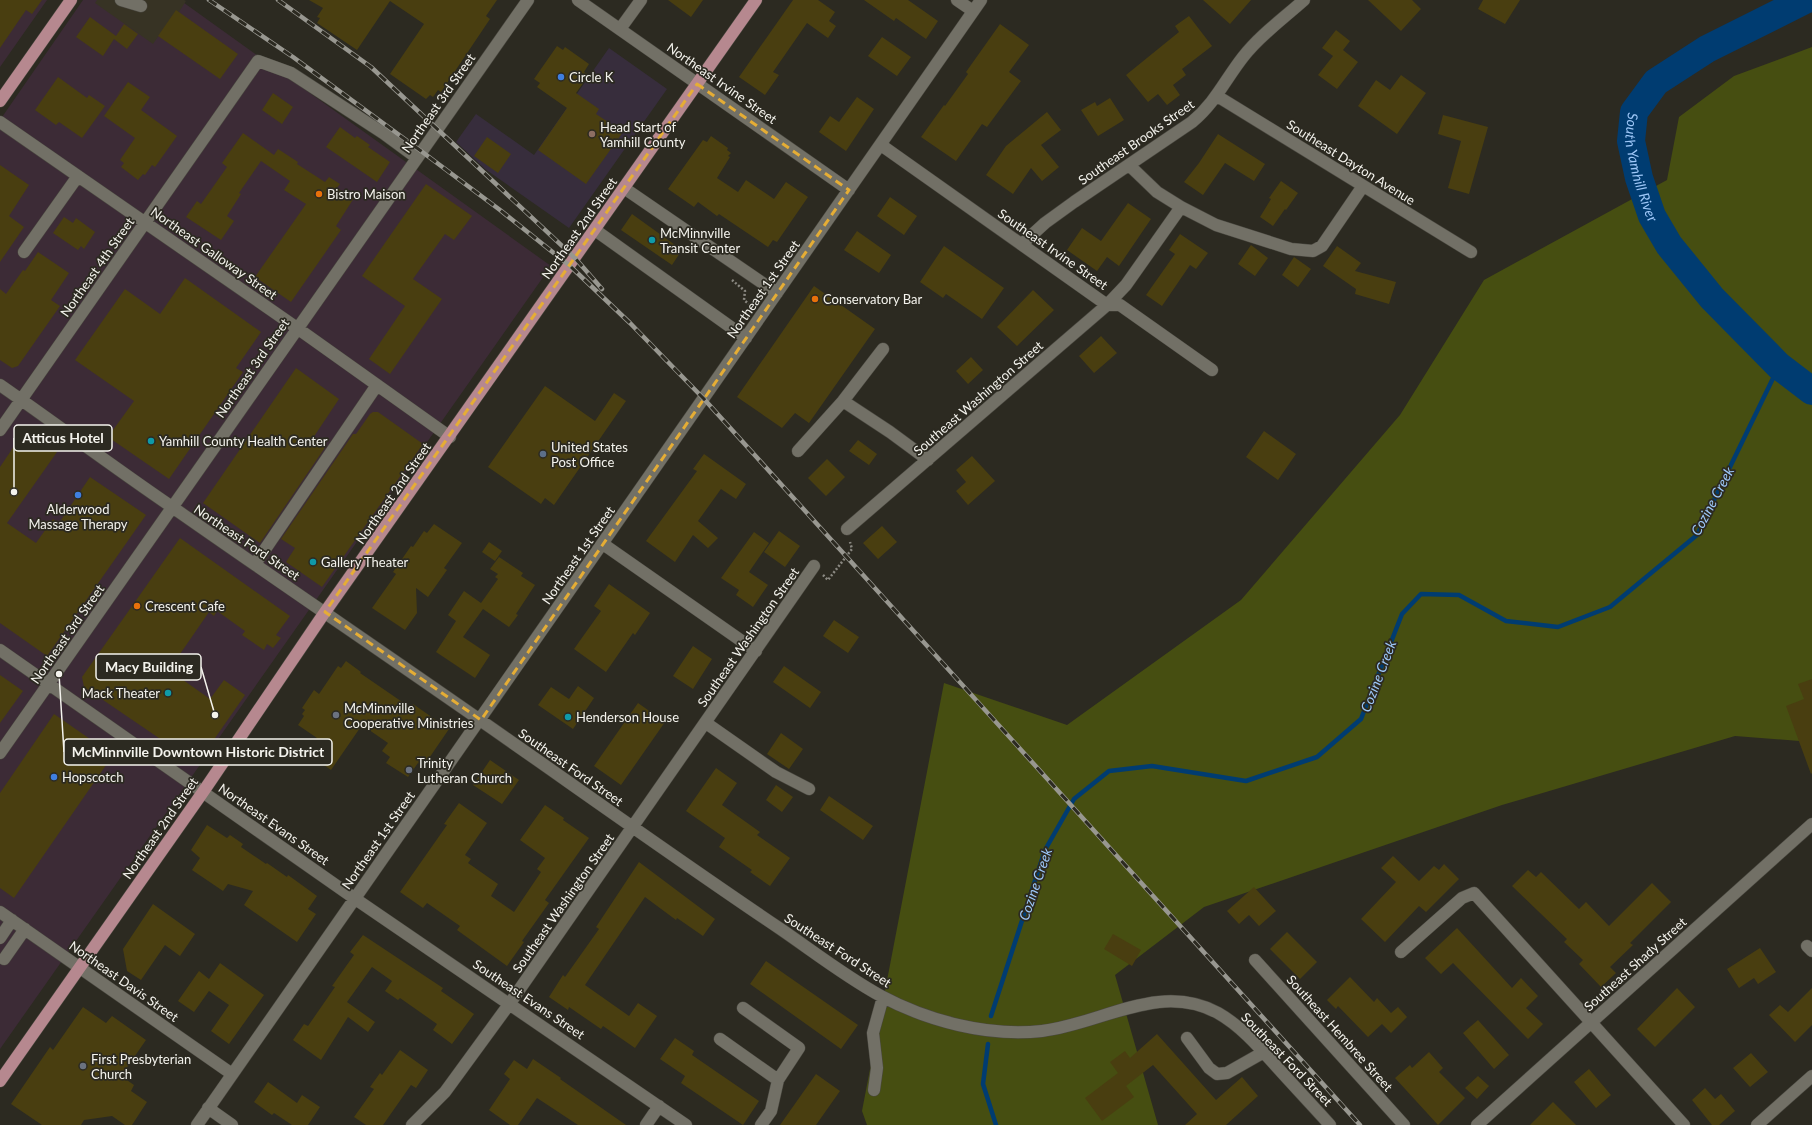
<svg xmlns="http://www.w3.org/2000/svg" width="1812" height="1125" font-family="Lato,sans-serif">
  <rect width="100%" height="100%" fill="#2c2a21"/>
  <!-- commercial -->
  <path fill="#3c2b36" d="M0,0H47L0,67Z
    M83,0H180L551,266L0,1049V120Z"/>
  <!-- built -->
  <path fill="#373324" d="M97,0H184L186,1L179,12L176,11L153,44L95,3Z"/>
  <!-- education -->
  <path fill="#372d3c" d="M609,48L667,89L569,228L485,169L456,142L476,114L534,155Z"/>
  <!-- green -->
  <path fill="#464e11" d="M1812,47V742L1735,736L1502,805L1204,907L1115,975L1158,1125H867L862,1111L944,683L1067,725L1241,600L1400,415L1484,280L1667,180L1679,117L1734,76Z"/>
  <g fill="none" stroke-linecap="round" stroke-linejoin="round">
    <!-- stream -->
    <path stroke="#003c71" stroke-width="4.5" d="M991,1016L1045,850L1074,799L1109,771L1152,766L1246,781L1317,757L1361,719L1402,614L1421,594L1459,595L1506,621L1558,627L1610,607L1697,535L1779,366
      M988,1044L983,1084L996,1125"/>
    <!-- river -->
    <path stroke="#003c71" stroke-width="28" id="s1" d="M1805,0L1707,49L1656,82L1634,112L1631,141L1639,178L1652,216L1669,245L1712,298L1779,366L1812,391"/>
  </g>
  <!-- building -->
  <path fill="#493e10" d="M0,0H42L32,14L26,10L0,48Z
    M309,0H497L486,16L490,19L441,92L438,90L433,97L430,95L426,99L390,74L424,24L390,1L357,50L317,23L320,18L317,17L323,8Z
    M668,0H703L691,17Z
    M793,0H818L835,12L829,21L836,26L828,38L807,23L773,72L779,75L765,95L739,77Z
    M864,0H908L938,21L926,39L896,18L894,21Z
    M1203,0H1251L1230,24Z
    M1368,0H1412L1421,9L1401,31Z
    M1483,0H1520L1505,24L1478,9Z
    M176,10L238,54L220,79L158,36Z
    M1189,16L1212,46L1182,69L1186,75L1173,85L1180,95L1167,105L1158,94L1148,102L1126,75L1179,32L1175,26Z
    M90,17L116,36L124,24L138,34L127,49L114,39L103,56L76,37Z
    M1000,24L1029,45L1009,72L1021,81L987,127L982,124L956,161L921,137L944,105L945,106L968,74L966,72Z
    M1336,30L1350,41L1343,50L1358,62L1337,89L1318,75L1333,56L1322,48Z
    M882,37L911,57L897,76L868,56Z
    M557,46L563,50L565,47L589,64L584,72L589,75L576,93L599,109L596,114L623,132L586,184L538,150L567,108L537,87L540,83L534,79Z
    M1401,75L1426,93L1397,134L1358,106L1376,80L1390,90Z
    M58,77L87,98L89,95L105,106L82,138L59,122L56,125L35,110Z
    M128,82L150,97L141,110L177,136L155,167L152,165L145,175L143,174L138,180L121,167L124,163L120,160L135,138L104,116Z
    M273,93L293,107L282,124L262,110Z
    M857,97L874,109L846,151L819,132L830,116L839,122Z
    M1110,98L1124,120L1098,136L1081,110L1095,102L1097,106Z
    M1047,112L1061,130L1041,145L1059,167L1042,181L1031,168L1013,194L986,175L1006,146Z
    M1443,115L1488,127L1469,194L1448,188L1461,141L1438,134Z
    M340,127L355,138L357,136L370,145L368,147L390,162L377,182L326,147Z
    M243,133L274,155L278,149L298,162L297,164L325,182L329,177L340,184L337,188L354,198L336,226L341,230L291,302L255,277L306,204L284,190L290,181L261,161L239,193L241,194L227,216L234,221L221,240L186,217L197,201L201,204L227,167L222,163Z
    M1218,134L1265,164L1254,181L1225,163L1203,195L1184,182L1199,163Z
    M711,136L728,148L727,150L731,153L728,156L730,157L717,178L738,192L746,180L774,199L786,182L808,197L777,242L773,240L768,247L719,214L717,216L698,202L694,207L668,189L703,140L707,142Z
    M487,137L511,154L498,173L474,156Z
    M0,165L29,185L9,216L24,227L0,262Z
    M1281,181L1298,193L1286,210L1285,209L1273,226L1260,217L1271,199L1269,198Z
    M426,184L472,216L454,240L445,234L413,279L442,299L390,374L369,359L405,306L362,276Z
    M890,197L917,216L904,235L877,216Z
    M1128,203L1151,219L1119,266L1107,257L1097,271L1067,250L1082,228L1101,241Z
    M632,214L682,250L672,265L621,230Z
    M64,217L73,223L76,218L95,232L84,249L81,246L78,250L53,233Z
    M857,231L891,255L879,273L844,250Z
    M1180,234L1208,253L1196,269L1190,265L1162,306L1146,295L1175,254L1169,250Z
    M1251,245L1268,258L1255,276L1238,264Z
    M944,246L1004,288L982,319L946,294L943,298L920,282Z
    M1337,246L1361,263L1355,271L1396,282L1389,304L1355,294L1356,289L1323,266Z
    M38,252L69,273L51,300L60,306L18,366L12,368L0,360V289L6,294L23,270L25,271Z
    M1294,257L1311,269L1298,287L1282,275Z
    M185,278L261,332L236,368L243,372L169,479L108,437L134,401L75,360L125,289L160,314Z
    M814,286L875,329L809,423L795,413L782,428L737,397Z
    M1033,290L1054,310L1017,346L997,327Z
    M1101,336L1117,353L1094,373L1079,356Z
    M971,357L983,370L968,384L956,371Z
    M296,368L339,399L313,438L326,446L260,543L203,503Z
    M545,386L595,421L614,393L626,401L554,505L545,498L541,504L488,467Z
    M373,412H378L423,444L322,587L286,562L295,548L281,539L353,434H356L370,414Z
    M25,430L57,452L7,523L36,543L53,519L59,523L90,477L146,515L47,656L0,623V467Z
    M1264,431L1296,454L1278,480L1246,457Z
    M858,440L877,454L869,465L849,451Z
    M704,454L746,484L736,499L721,489L698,521L718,538L708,548L693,535L675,562L646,541L697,471L693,469Z
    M972,456L995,481L968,505L956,491L966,482L956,470Z
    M827,459L845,477L826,496L808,478Z
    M434,524L462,543L444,568L447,570L428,597L416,588L417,613L405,630L372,608L396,574L393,572L411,546L413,547L424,531L427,533Z
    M882,526L897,542L878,559L863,543Z
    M779,531L800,546L785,567L764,552Z
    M754,532L769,543L749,572L768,585L753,607L736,595L739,590L721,578Z
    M180,538L290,616L276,635L281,638L273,648L267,644L264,650L242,635L245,631L217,611L214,616L209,612L169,670L210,699L224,680L245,695L197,764L84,687L82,677Z
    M489,542L502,551L495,561L482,552Z
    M499,557L523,573L521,576L535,585L516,614L518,615L509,627L483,609L463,637L490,655L475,678L436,652L456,621L448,615L464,591L481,603L498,579L495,577L498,574L490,569Z
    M609,584L650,613L635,635L633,633L606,672L574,649L601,611L594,606Z
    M834,620L859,637L848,653L823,636Z
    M693,646L712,659L693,689L673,676Z
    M346,661L361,672L360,673L411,708L413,704L449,729L423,767L418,763L408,777L386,763L390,757L382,751L388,743L362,725L331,770L321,763L329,752L314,742L317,738L298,725L304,716L302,714L305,710L302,708L314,690L319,694L338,666L341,668Z
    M784,666L821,692L810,708L773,682Z
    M0,675L23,691L0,723Z
    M1812,679V773L1811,774L1786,706L1804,699L1798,684Z
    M578,686L594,698L573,729L538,705L551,687L569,699Z
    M638,703L665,722L621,785L594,766Z
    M54,714L113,755L14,898L0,888V793Z
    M781,733L803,749L789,769L767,754Z
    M490,760L519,780L502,804L473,785Z
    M716,768L737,783L722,805L760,832L757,835L790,858L770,886L750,872L752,870L719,847L725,838L686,811Z
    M776,785L793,797L782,812L766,800Z
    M829,796L873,826L863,840L820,810Z
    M459,803L487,823L465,855L471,859L468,863L498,884L491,896L514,912L541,872L537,869L545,858L520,840L545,805L564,818L563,820L589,838L545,900L549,903L522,941L524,942L507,966L457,930L460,926L427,903L423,908L400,892L447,825L444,824Z
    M207,825L227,838L230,835L243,844L241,847L266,864L267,863L287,877L288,875L317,896L308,909L316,914L297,942L244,905L253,891L228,884L223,891L192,870L200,858L191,850Z
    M1393,856L1419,881L1434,866L1439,870L1444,864L1459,879L1426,912L1419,906L1385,942L1361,919L1396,882L1381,868Z
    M639,862L715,919L703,936L677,918L676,920L645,897L585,985L629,1016L638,1003L657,1016L635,1048L603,1026L601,1029L569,1007L568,1010L549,997L563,975L565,977L599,929L596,927Z
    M1528,870L1536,877L1541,872L1579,909L1586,902L1609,926L1652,883L1671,902L1630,943L1633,945L1610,967L1616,973L1601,987L1579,964L1583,960L1564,942L1567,939L1512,886Z
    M1254,887L1276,911L1259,926L1249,915L1239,924L1227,911Z
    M153,904L195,934L180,956L165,945L141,980L127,971L123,949Z
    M1457,928L1512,988L1521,978L1538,996L1526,1008L1543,1024L1528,1039L1453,963L1441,974L1425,958Z
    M1287,932L1317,962L1300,979L1270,949Z
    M1113,934L1141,950L1132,966L1104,949Z
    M363,935L443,988L441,991L474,1014L452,1044L433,1030L437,1024L400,998L398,1000L385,991L392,981L372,967L347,1002L375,1022L368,1032L348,1017L321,1060L293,1040L304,1024L308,1026L335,987L332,986L354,955L350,952Z
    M1760,948L1776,972L1758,984L1754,978L1739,988L1727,969Z
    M766,961L858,1025L841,1049L750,984Z
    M220,963L264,995L229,1044L211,1031L229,1005L209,991L194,1012L178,1001L199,971L209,979Z
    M1350,977L1374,1002L1377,998L1391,1013L1398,1007L1407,1017L1391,1033L1382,1024L1368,1037L1338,1006L1336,1009L1327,1000Z
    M1677,988L1695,1007L1655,1047L1637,1029Z
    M1812,988V1025L1795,1042L1769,1015L1780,1005L1788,1012Z
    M83,1007L106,1023L112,1016L146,1040L121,1076L134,1085L131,1091L147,1102L132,1125H125L112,1116L84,1120L81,1125H42L11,1104L50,1047L53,1050Z
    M1478,1020L1509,1055L1494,1069L1463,1033Z
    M1157,1034L1216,1100L1242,1077L1258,1096L1226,1125H1185L1197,1114L1153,1065L1126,1086L1134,1097L1102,1121L1085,1098L1118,1073L1110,1062L1125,1051L1130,1058Z
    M675,1038L694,1051L692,1055L759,1101L743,1125L681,1083L685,1076L660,1059Z
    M400,1050L428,1070L416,1088L411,1085L383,1125H366L354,1117L374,1089L370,1087L380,1073L382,1075Z
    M1429,1052L1443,1068L1439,1072L1465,1098L1438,1125L1395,1078L1410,1065L1412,1068Z
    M1751,1053L1768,1072L1750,1087L1733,1068Z
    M533,1059L561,1078L560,1079L626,1125H578L537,1098L518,1125H510L489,1110L510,1079L504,1074L514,1060L527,1069Z
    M1589,1069L1611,1095L1596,1108L1574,1082Z
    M816,1074L840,1091L816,1125H780Z
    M1478,1076L1489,1086L1477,1099L1465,1088Z
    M268,1082L297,1103L302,1095L320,1107L308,1125H292L274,1113L272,1115L254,1102Z
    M1705,1088L1715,1099L1721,1094L1735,1111L1719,1125H1712L1692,1100Z
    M1553,1102L1576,1125H1530Z"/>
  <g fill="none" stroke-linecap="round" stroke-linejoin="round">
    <!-- minor casing -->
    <g stroke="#4a4840" stroke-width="13">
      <path id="minor" d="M121,0L141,6
        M578,0L849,190
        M957,0L973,11
        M620,29L641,0
        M1217,96L1471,252
        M0,122L297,328L450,437
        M881,145L1107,305H1120L1212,370
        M1130,166L1157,192L1181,207L1216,225L1291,249L1313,251L1322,246L1363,186
        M624,188L777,293
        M595,230L746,338
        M1022,244L1045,223L1074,202L1192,122C1215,103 1225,80 1243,57C1260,35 1284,18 1304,0
        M24,252L78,176
        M0,385C59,426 116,469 175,509C305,600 437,689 567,781C638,831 709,881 782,930C814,952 846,977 881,996C928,1021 988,1037 1042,1031C1102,1024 1159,981 1218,1013C1241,1026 1259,1047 1276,1066C1294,1086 1312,1105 1330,1125
        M843,401L890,432L928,460
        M0,430L258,61L291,73L383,133L417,158
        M798,451L843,401L883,349
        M847,529L1107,305L1126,285L1181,207
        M603,544L756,651
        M255,564L377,385
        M0,650L354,898L686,1125
        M706,723L776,772L809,789
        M0,753L528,0
        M0,912L232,1074
        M0,938L12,920
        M1807,946L1812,951
        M1401,952L1462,898L1474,893L1684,1125
        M4,959L25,929
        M1255,960L1404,1125
        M743,1008L799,1048L778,1080
        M1187,1038L1209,1068L1217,1074L1227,1073L1264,1052
        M720,1039L778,1080L771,1111L761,1125
        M874,1090L877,1068L873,1033L883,997
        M208,1108L232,1125
        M197,1125L981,0
        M412,1125L445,1092L510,1003L814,566
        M646,1125L659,1106
        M1477,1125L1812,824
        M1757,1125L1812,1076"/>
    </g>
    <!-- major casing -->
    <g stroke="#4a4840" stroke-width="13">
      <path id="major" d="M0,101L71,0
        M0,1081L203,792L325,612L756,0"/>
    </g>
    <!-- path -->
    <path stroke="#8a8881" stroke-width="2.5" stroke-dasharray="2 2" stroke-linecap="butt" d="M732,280L745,291L744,300L751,306
      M823,575L828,580L852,549L850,542"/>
    <!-- minor -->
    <use href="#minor" stroke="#727066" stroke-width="12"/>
    <!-- major -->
    <use href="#major" stroke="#b6888f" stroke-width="12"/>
    <!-- rail casing -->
    <g stroke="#989790" stroke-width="4.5">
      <path id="rail" d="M209,0L293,57L421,151L500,210L570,266L630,323L704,399L1360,1125
        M278,0L371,67L575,258L602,289"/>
    </g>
    <!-- rail -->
    <use href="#rail" stroke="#2c2a21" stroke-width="3" stroke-dasharray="9" stroke-linecap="butt"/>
  </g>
  <!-- marked area -->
  <path fill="none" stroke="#e5ad35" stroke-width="3" stroke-dasharray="8 5" stroke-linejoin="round" d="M697,84L849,190L481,720L325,612Z"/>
  <!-- markers -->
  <g fill="#3f7fe0" stroke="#2c2a21" stroke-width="1.5">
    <circle cx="561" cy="77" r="4"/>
    <circle cx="78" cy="495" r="4"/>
    <circle cx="54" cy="777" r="4"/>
  </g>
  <circle fill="#8d6e63" stroke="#2c2a21" stroke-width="1.5" cx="592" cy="134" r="4"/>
  <g fill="#e8710a" stroke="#2c2a21" stroke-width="1.5">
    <circle cx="319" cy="194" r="4"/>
    <circle cx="815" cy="299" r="4"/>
    <circle cx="137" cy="606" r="4"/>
  </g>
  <g fill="#0f9aa8" stroke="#2c2a21" stroke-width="1.5">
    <circle cx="652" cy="240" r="4"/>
    <circle cx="151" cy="441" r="4"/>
    <circle cx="313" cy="562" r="4"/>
    <circle cx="168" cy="693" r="4"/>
    <circle cx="568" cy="717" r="4"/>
  </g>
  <circle fill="#5c6f8a" stroke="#2c2a21" stroke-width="1.5" cx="543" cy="454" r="4"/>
  <g fill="#6b7280" stroke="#2c2a21" stroke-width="1.5">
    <circle cx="336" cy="715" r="4"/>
    <circle cx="409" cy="770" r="4"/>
    <circle cx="83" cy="1066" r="4"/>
  </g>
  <g text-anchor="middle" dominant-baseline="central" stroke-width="3.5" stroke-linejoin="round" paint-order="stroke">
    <!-- poi labels -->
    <g font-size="13" fill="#f4f3ed" stroke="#2c2a21" text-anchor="start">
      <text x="569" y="77">Circle K</text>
      <text x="600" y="127">Head Start of<tspan x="600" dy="15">Yamhill County</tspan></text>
      <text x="327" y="194">Bistro Maison</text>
      <text x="660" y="233">McMinnville<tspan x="660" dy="15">Transit Center</tspan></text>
      <text x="823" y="299">Conservatory Bar</text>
      <text x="159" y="441">Yamhill County Health Center</text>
      <text x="551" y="447">United States<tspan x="551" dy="15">Post Office</tspan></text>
      <text x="78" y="509" text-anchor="middle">Alderwood<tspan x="78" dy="15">Massage Therapy</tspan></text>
      <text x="321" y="562">Gallery Theater</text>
      <text x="145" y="606">Crescent Cafe</text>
      <text x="160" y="693" text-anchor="end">Mack Theater</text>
      <text x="344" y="708">McMinnville<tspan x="344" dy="15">Cooperative Ministries</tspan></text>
      <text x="576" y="717">Henderson House</text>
      <text x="417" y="763">Trinity<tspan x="417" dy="15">Lutheran Church</tspan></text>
      <text x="62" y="777">Hopscotch</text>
      <text x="91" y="1059">First Presbyterian<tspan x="91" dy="15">Church</tspan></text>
    </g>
    <!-- street labels -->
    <g font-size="13" fill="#f4f3ed" stroke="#2c2a21">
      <text transform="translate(722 83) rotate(35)">Northeast Irvine Street</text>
      <text transform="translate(438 103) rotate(-55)">Northeast 3rd Street</text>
      <text transform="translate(1136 142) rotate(-35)">Southeast Brooks Street</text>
      <text transform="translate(1351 162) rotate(32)">Southeast Dayton Avenue</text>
      <text transform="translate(579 228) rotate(-55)">Northeast 2nd Street</text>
      <text transform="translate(1053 249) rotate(35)">Southeast Irvine Street</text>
      <text transform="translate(214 253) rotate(35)">Northeast Galloway Street</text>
      <text transform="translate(97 267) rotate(-55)">Northeast 4th Street</text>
      <text transform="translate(763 289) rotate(-55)">Northeast 1st Street</text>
      <text transform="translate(252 368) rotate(-55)">Northeast 3rd Street</text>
      <text transform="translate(978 398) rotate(-41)">Southeast Washington Street</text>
      <text transform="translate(393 493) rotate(-55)">Northeast 2nd Street</text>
      <text transform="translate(247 542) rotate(34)">Northeast Ford Street</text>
      <text transform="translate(578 555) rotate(-55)">Northeast 1st Street</text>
      <text transform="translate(67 634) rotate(-55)">Northeast 3rd Street</text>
      <text transform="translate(748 637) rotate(-55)">Southeast Washington Street</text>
      <text transform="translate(571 767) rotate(35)">Southeast Ford Street</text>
      <text transform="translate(274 824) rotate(35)">Northeast Evans Street</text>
      <text transform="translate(160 828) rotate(-55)">Northeast 2nd Street</text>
      <text transform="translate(378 840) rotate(-55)">Northeast 1st Street</text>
      <text transform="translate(563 903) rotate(-55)">Southeast Washington Street</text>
      <text transform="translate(838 950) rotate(33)">Southeast Ford Street</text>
      <text transform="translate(1635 964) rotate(-42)">Southeast Shady Street</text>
      <text transform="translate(124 981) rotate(35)">Northeast Davis Street</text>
      <text transform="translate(529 999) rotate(34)">Southeast Evans Street</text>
      <text transform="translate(1340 1033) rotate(48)">Southeast Hembree Street</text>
      <text transform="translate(1287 1059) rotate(46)">Southeast Ford Street</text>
    </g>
    <!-- water labels -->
    <g font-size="14" font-style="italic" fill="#9dc7f8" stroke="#2c2a21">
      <text stroke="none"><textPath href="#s1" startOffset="264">South Yamhill River</textPath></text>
      <text transform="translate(1712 501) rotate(-62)">Cozine Creek</text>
      <text transform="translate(1378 676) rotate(-69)">Cozine Creek</text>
      <text transform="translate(1035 884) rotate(-71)">Cozine Creek</text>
    </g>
  </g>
  <!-- callouts -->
  <path fill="none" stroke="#f4f3ed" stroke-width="1.5" d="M14 492L14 438M215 715L201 667M59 674L64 752"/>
  <g fill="#f4f3ed" stroke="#2c2a21" stroke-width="1.5">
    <circle cx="14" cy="492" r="4"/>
    <circle cx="215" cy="715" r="4"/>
    <circle cx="59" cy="674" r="4"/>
  </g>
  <g fill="#2c2a21" stroke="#f4f3ed" stroke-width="1.5">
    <rect x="14" y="425" width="98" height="26" rx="4"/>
    <rect x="96" y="654" width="105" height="26" rx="4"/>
    <rect x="64" y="739" width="268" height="26" rx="4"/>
  </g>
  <g font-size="14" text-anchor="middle" font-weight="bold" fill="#f4f3ed">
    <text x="63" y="443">Atticus Hotel</text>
    <text x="149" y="672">Macy Building</text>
    <text x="198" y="757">McMinnville Downtown Historic District</text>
  </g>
</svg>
